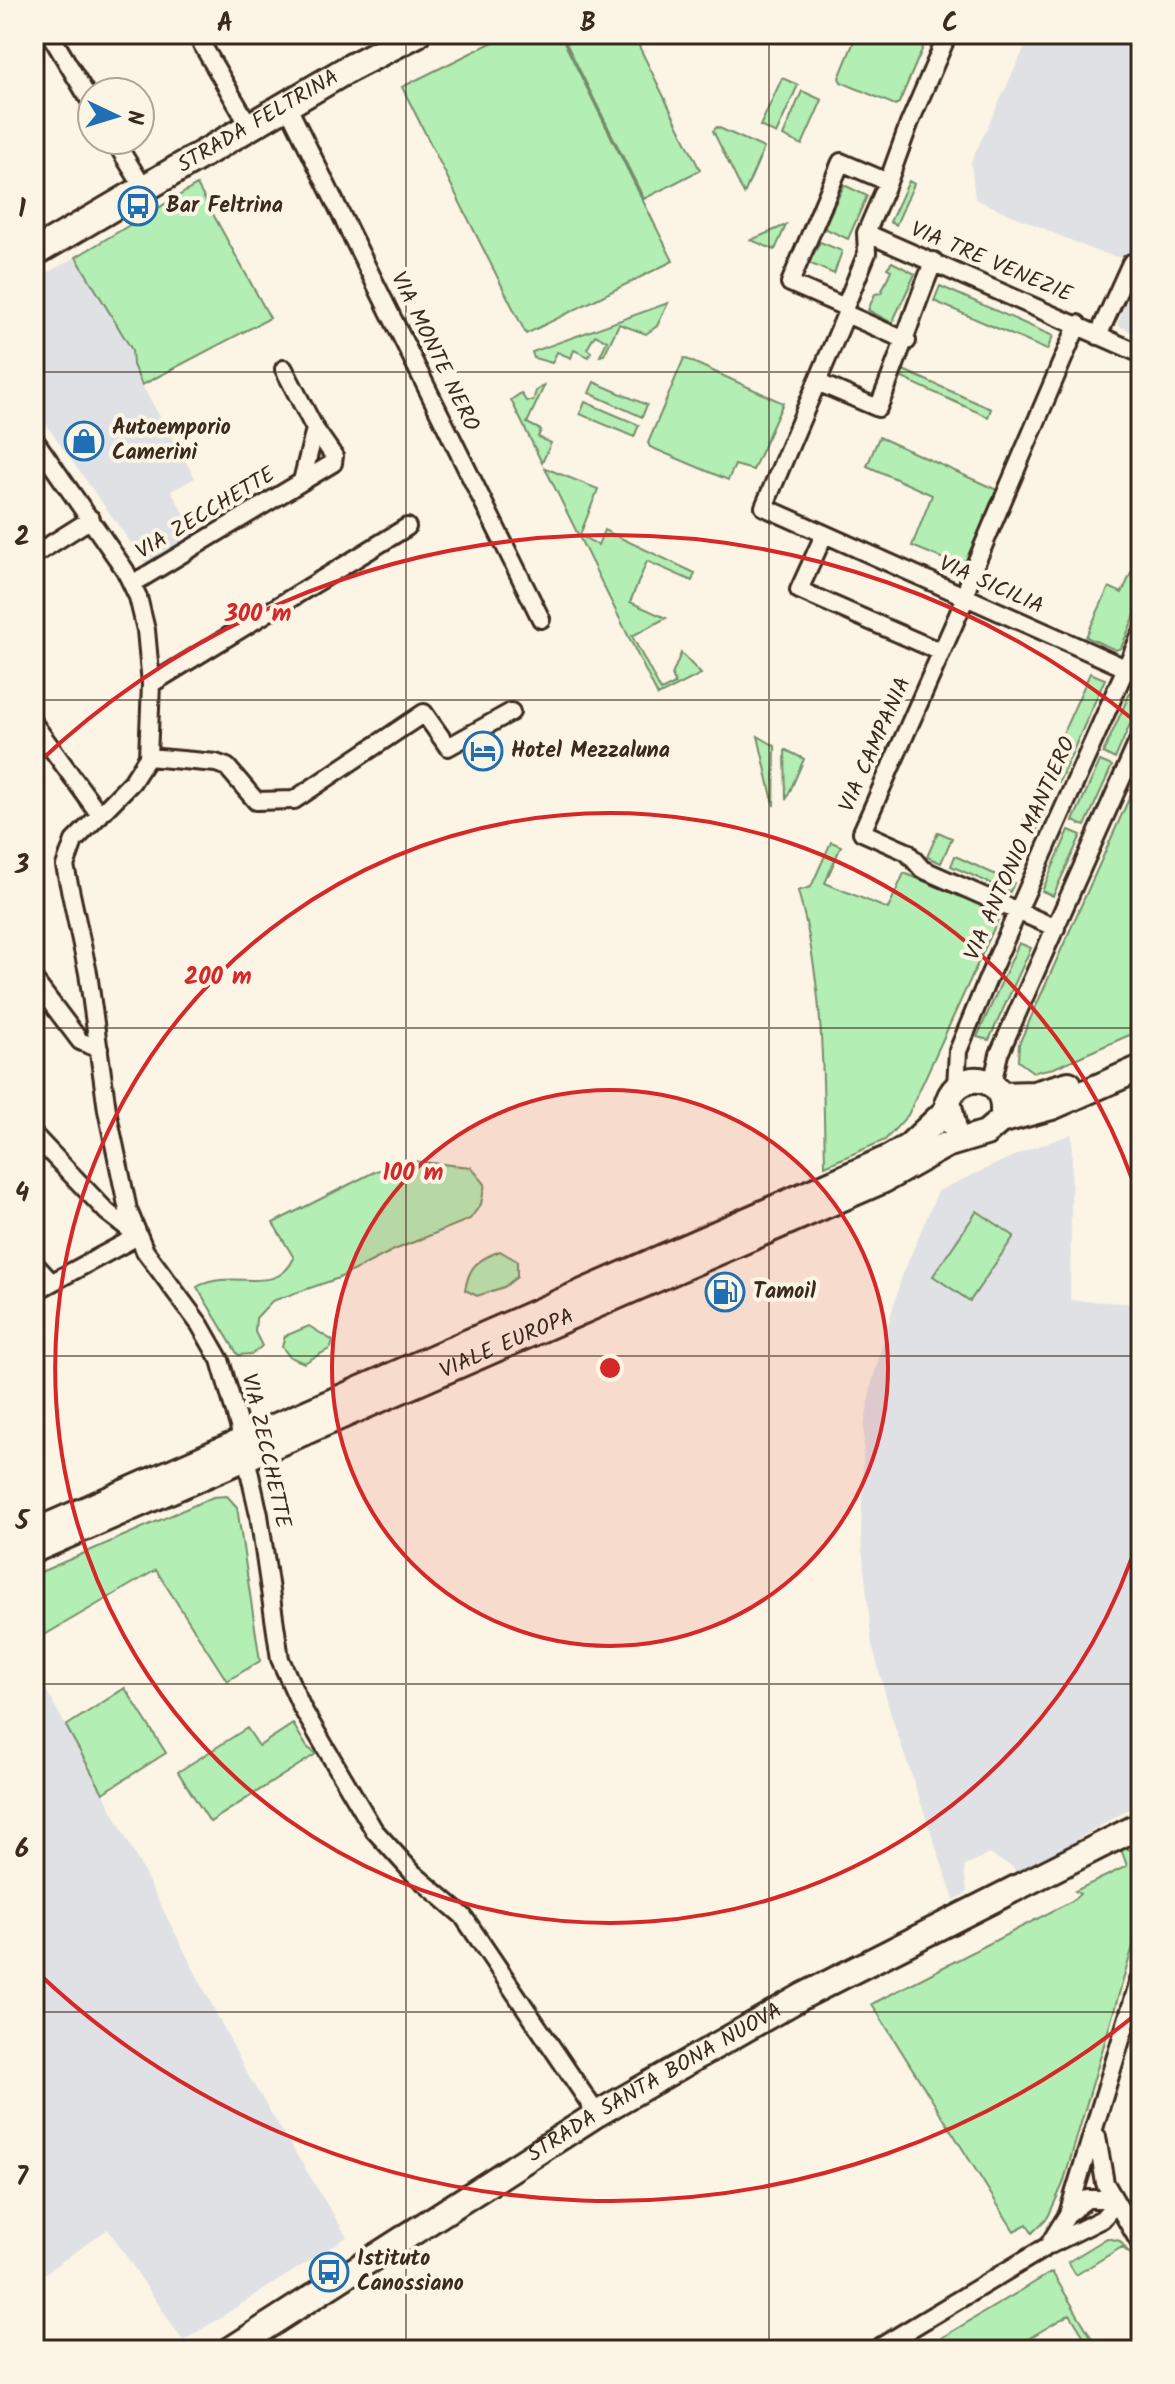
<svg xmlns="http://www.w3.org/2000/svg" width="1175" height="2384" font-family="Kalam,sans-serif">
  <rect width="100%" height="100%" fill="#fcf5e5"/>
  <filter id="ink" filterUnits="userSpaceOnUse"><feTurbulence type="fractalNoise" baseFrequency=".0125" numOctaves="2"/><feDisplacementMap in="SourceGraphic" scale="16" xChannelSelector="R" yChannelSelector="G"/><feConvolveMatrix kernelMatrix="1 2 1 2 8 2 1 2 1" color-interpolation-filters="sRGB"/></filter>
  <g filter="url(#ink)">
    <!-- built -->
    <path fill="#e0e1e4" d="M1031,34H1124L1138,40L1141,34V263L1095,251L975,199L971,162Z
      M76,257L132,350L135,373L195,478L171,491L197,536L150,563L146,564L34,408V280Z
      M1141,266V336L1117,325Z
      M1072,1134L1070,1300L1141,1304V1802L1017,1875L1014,1868L989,1854L964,1867L967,1893L954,1900L891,1715L872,1645L861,1538L864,1427L872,1382L902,1276L938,1191L1022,1152Z
      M34,1668L103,1793L249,2077L347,2237L183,2341L108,2229L34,2281Z"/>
    <!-- green -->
    <path fill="#b3efb5" stroke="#778c6a" stroke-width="2" d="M509,34H560L673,261L526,334L402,87Z
      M585,34H633L700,170L644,199L566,43Z
      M857,34H898L924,45L899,103L895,105L841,82L839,78Z
      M782,78L798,85L776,134L760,126Z
      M802,91L822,100L802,145L783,136Z
      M717,127L764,148L744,194L713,131Z
      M909,181L914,184L896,225L890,222Z
      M197,185L270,318L142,385L133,365L132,350L76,257Z
      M844,185L867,196L848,239L824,228Z
      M786,225L775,250L751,240Z
      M820,242L842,251L834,274L809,263Z
      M892,262L915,274L892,323L868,310L875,294L881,293L891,270L887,268Z
      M940,286L1053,336L1047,350L934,301Z
      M668,303L657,326L646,334L619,324L604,355L600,356L607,341L595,335L587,349L591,352L589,357L574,350L571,358L557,352L552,363L534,358L532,352Z
      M684,358L783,403L753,470L735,465L728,480L650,447L648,443Z
      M901,369L991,409L988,417L898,376Z
      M594,382L647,405L642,417L589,393Z
      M545,384L527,423L541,430L538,437L551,443L542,463L511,400L521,393L526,401H533L536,391Z
      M585,402L639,425L634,437L580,414Z
      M879,437L997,490L963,567L912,546L932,495L867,466Z
      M545,468L598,489L580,535L598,545L604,530L695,573L692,581L647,561L630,602L666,618L632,636L661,691L675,684L672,675L681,653L701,674L658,696Z
      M1141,551V601L1121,648L1116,650L1086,637L1109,587L1122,593Z
      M1090,673L1105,679L1059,782L1044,775Z
      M1130,693L1141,699L1115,759L1103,753Z
      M758,736L775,746L774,806Z
      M786,750L804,759L786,800L785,751Z
      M1100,761L1112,766L1085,826L1073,821Z
      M1140,774L1141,1030L1054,1068L1033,1072L1018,1061L1019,1044Z
      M1030,806L1045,812L1036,831L1022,825Z
      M1069,830L1081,835L1053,896L1042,891Z
      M938,832L952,838L941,863L927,857Z
      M831,842L841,846L825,883L888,909L904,873L1001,913L908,1115L885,1140L825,1166C823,1073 824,982 798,891L811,887Z
      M955,856L1014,883L1010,892L951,866Z
      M1019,943L1031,948L989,1040L977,1037Z
      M412,1161L471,1167L485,1184L481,1204L470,1219L392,1251L339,1278L272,1301L256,1318L255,1332L262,1346L252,1354L238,1355L197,1287C233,1267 276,1298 294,1258L273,1223L376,1171Z
      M977,1211L1014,1236L970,1301L933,1276Z
      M500,1251L517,1261V1277L504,1287L477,1296L465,1290C469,1266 477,1260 500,1251Z
      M309,1326L333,1341L331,1348L304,1363L290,1357L282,1347L285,1336Z
      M227,1496L237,1507L260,1661L227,1681L156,1570L34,1641V1575L213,1497Z
      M125,1688L166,1753L103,1793L66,1726Z
      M293,1724L307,1747L316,1754L210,1822L178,1772L247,1728L259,1746Z
      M1120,1846L1141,1854V1919L1063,2184L1048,2217L1032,2233L1027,2224L1014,2231L872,2004L1072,1901L1080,1894L1075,1891L1127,1866Z
      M1107,2238L1120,2241L1130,2254L1122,2247L1076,2275L1068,2262Z
      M1052,2272L1099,2350H1092L1070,2314L1009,2350H921Z"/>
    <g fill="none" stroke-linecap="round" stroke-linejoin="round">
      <!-- street casing -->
      <g stroke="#3b2a1e" stroke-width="22">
        <path id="street" d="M50,34L92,104
          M196,34L250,127
          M287,105L541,619
          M114,140L145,190
          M841,162L888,182L866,233L867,253L845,307L790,283Z
          M888,182L909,124L948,34
          M866,233L1141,354
          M845,307L846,314L764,507L1141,675
          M846,314L907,341
          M1098,336L1131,263
          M817,382L878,408C899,359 913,310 934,261
          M34,439L125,570L138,597L146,630L151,684L148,757L132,782L74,841L65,866L88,973L107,1110L128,1210L145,1251L200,1325L220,1360L239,1426L259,1515L280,1659L302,1708L374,1830L413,1873L463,1916L597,2114
          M302,481L315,429
          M824,535L799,590L941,652
          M34,555L91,519
          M132,584L333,463L334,456L315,429L284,369
          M151,684L407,527
          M34,724L100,815
          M148,757L216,763L227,767L256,801L294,800L424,713L448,747L511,712
          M1056,928L922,869L907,852L862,832L965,599L970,577L1078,324
          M34,980L80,1041L99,1049
          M992,1084L999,1054L1141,735
          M956,1086L958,1051L989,976L1141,634
          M34,1135L107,1212L138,1236L34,1292
          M34,1263L51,1282
          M1097,2137L1105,2183L1141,2245
          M1069,2213L1087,2199H1113
          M1048,2246L1068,2214L1141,1974
          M875,2350L1048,2246L1102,2219L1116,2203"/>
      </g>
      <!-- secondary casing -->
      <g stroke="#3b2a1e" stroke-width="30">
        <g id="secondary">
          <path d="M1001,1095L1034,1094L1069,1084"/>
          <path d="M953,1124L948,1101C959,1069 1005,1074 1003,1111"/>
          <path d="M34,1532L889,1158L909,1146L947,1110"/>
          <path id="s1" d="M34,1550L884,1180L946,1145L986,1133L1000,1121L1052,1107L1141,1068"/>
          <path id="s2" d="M230,2350L597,2114L803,1996L1141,1825"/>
        </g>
      </g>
      <!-- primary casing -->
      <g stroke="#3b2a1e" stroke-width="32">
        <g id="primary">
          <path id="s3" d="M34,253L348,69L416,34"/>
        </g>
      </g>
      <!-- street -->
      <use href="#street" stroke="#fcf5e5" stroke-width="16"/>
      <!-- secondary -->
      <use href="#secondary" stroke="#fcf5e5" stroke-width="24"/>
      <!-- primary -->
      <use href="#primary" stroke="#fcf5e5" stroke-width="26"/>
    </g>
  </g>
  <!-- grid -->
  <path fill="none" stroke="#3b2a1e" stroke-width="2" stroke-opacity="0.55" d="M406,34V2350M769,34V2350M34,372H1141M34,700H1141M34,1028H1141M34,1356H1141M34,1684H1141M34,2012H1141"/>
  <!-- distance rings -->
  <circle cx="610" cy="1368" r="278" fill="#d62828" fill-opacity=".12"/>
  <g fill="none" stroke="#d62828" stroke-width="4">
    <circle cx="610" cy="1368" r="278"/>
    <path d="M1141 1530A555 555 0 1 1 1141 1206"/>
    <path d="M1140 2011A833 833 0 0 1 37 1972M37 764A833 833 0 0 1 1140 725"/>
  </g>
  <!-- icons -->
  <defs>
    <g id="bus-ring" transform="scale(2)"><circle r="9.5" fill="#fcf5e5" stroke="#1f6fb2" stroke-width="1.5"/><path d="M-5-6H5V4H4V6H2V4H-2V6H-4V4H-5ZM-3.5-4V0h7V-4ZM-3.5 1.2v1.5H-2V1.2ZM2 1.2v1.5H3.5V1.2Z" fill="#1f6fb2"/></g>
    <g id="shop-ring" transform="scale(2)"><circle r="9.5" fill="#fcf5e5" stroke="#1f6fb2" stroke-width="1.5"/><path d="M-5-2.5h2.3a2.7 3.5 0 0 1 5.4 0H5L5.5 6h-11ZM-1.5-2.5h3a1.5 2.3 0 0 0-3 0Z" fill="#1f6fb2"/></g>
    <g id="hotel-ring" transform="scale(2)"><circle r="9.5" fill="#fcf5e5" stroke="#1f6fb2" stroke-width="1.5"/><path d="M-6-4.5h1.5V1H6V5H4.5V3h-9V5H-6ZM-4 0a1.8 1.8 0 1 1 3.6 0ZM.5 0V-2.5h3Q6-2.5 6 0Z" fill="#1f6fb2"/></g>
    <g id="fuel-ring" transform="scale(2)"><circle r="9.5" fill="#fcf5e5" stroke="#1f6fb2" stroke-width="1.5"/><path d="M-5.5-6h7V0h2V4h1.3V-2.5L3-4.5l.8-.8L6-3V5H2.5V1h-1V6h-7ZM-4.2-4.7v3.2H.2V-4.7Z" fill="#1f6fb2"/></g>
  </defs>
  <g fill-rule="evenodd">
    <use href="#bus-ring" x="138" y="206"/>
    <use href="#shop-ring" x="84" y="441"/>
    <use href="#hotel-ring" x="483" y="751"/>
    <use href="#fuel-ring" x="725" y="1292"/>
    <use href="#bus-ring" x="329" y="2272"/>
  </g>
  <g text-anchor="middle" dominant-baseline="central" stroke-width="8" stroke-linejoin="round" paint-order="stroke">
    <!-- street labels -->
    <g font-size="22" fill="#3b2a1e" stroke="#fcf5e5">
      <text stroke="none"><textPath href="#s3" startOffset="260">STRADA FELTRINA</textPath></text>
      <text transform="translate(991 263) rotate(23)">VIA TRE VENEZIE</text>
      <text transform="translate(434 352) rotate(64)">VIA MONTE NERO</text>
      <text transform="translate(206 514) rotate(-31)">VIA ZECCHETTE</text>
      <text transform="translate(991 586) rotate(24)">VIA SICILIA</text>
      <text transform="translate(876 745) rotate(-66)">VIA CAMPANIA</text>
      <text transform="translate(1021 849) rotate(-66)">VIA ANTONIO MANTIERO</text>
      <text stroke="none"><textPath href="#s1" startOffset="516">VIALE EUROPA</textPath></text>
      <text transform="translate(265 1451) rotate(77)">VIA ZECCHETTE</text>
      <text stroke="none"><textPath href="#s2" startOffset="502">STRADA SANTA BONA NUOVA</textPath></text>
    </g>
    <!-- poi labels -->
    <g font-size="22" font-weight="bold" fill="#3b2a1e" stroke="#fcf5e5" text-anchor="start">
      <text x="166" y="206">Bar Feltrina</text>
      <text x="112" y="428">Autoemporio<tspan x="112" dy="25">Camerini</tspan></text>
      <text x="511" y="751">Hotel Mezzaluna</text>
      <text x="753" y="1292">Tamoil</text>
      <text x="357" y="2259">Istituto<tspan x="357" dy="25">Canossiano</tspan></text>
    </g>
  </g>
  <circle cx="610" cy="1368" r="12" fill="#d62828" stroke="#fcf5e5" stroke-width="4"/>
  <g font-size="24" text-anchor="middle" font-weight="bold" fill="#d62828" stroke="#fcf5e5" stroke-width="8" stroke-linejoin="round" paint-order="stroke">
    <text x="258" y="621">300 m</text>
    <text x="218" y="984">200 m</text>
    <text x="413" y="1180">100 m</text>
  </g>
  <!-- margin -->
  <rect width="1175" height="2384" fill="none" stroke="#fcf5e5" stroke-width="88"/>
  <!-- north arrow -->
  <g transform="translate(116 116) rotate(94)"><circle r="38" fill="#fcf5e5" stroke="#afa495" stroke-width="2"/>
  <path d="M0-6L14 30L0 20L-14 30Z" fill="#1f6fb2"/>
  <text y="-12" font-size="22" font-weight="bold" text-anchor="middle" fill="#3b2a1e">N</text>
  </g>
  <rect x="44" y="44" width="1087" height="2296" fill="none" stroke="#3b2a1e" stroke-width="3"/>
  <g font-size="26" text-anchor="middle" font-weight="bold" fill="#3b2a1e">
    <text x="225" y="31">A</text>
    <text x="588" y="31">B</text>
    <text x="950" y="31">C</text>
    <text x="22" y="217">1</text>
    <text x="22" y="545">2</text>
    <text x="22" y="873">3</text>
    <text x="22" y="1201">4</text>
    <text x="22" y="1529">5</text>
    <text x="22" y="1857">6</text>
    <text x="22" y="2185">7</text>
  </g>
</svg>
